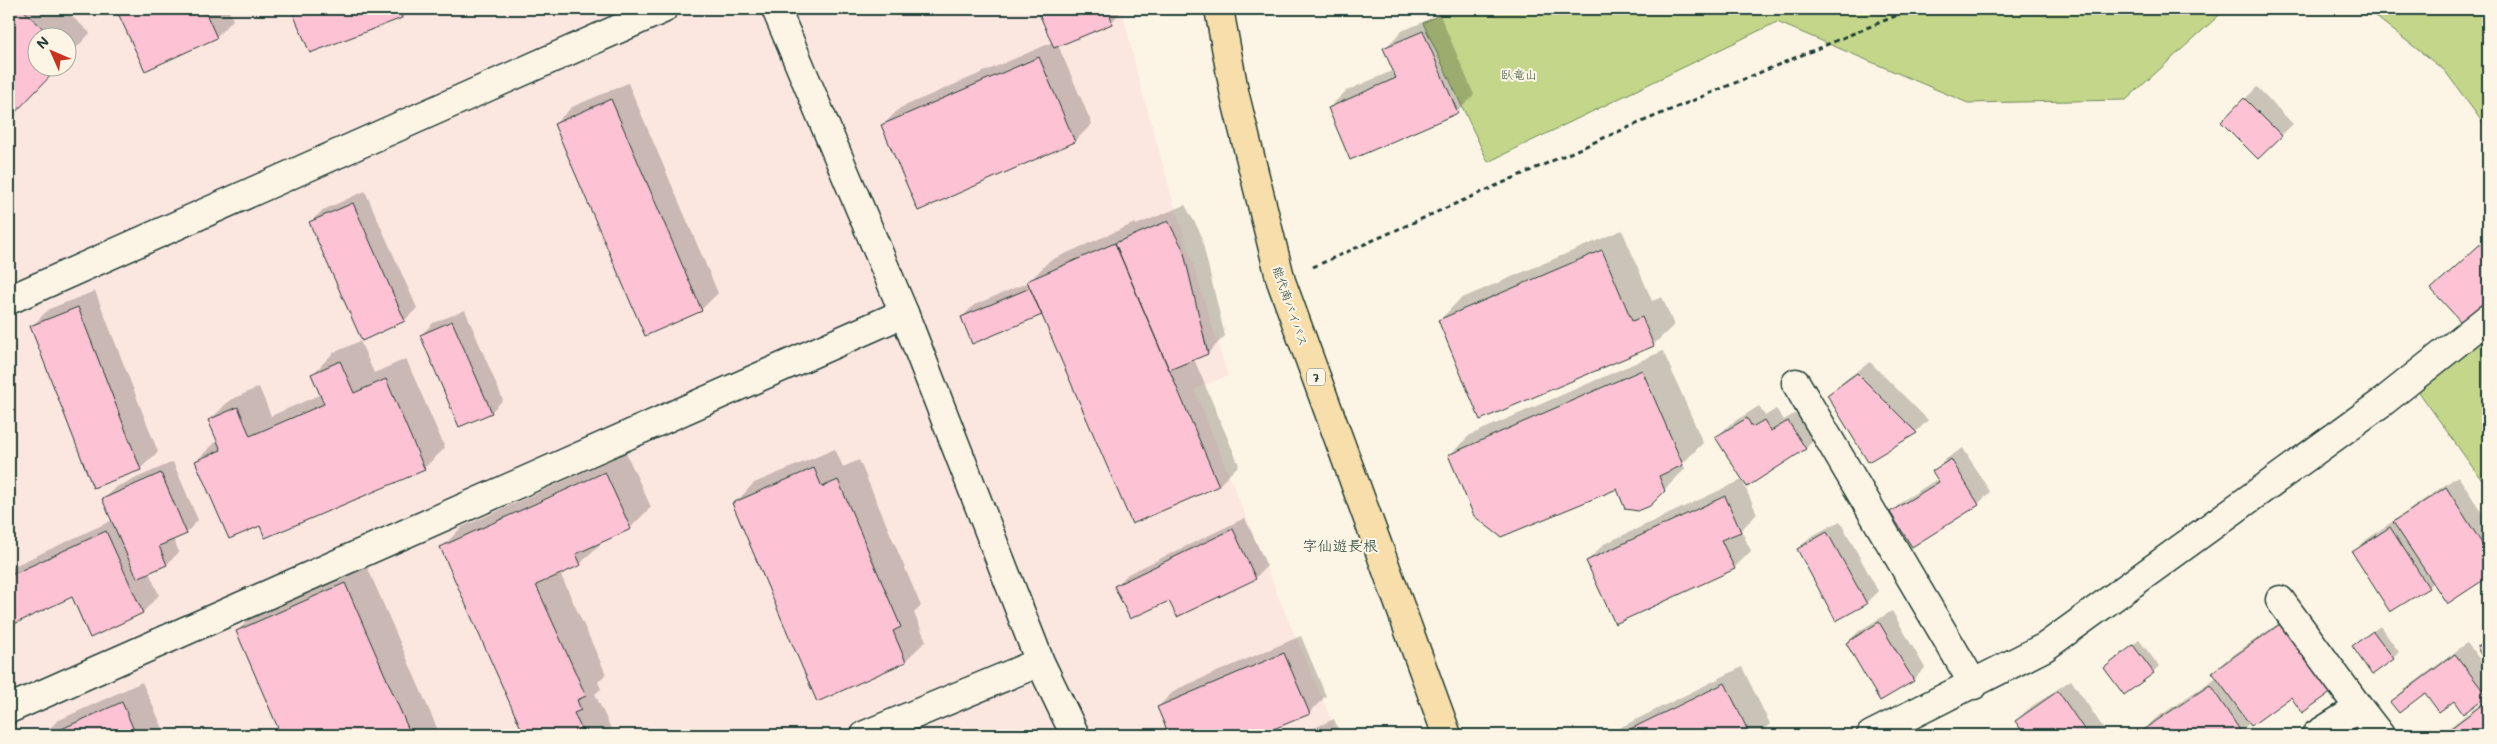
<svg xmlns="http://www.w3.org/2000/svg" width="2497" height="744" font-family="Mali,'Klee One',sans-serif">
  <rect width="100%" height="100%" fill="#fcf5e5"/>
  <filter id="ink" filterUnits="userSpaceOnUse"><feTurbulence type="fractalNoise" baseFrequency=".02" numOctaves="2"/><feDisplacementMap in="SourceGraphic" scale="10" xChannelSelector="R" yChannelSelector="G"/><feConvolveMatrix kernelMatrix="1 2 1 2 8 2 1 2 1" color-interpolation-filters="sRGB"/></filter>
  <g filter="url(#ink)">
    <!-- built -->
    <path fill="#fce6e0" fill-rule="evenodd" d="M9,9H1122L1136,69L1173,201L1228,376L1194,389L1281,603L1338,735H9ZM38,38H68V68H38Z"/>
    <!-- green -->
    <path fill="#c3d68a" stroke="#718a5f" d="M1450,9H2226L2126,100L1968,103L1777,22L1488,162L1423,23Z
      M2366,9H2488V130L2445,71Z
      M2488,321V489L2409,378Z"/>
    <!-- shadow -->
    <path fill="#0003" d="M9,9H64L90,33L68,57V38H38V68H57L9,118Z
      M117,9H228L233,20L216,37L145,69Z
      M293,9H410L402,17L311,51Z
      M1038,9H1123L1111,23L1058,45L1092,124L1075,141L919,209L883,125L900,108L1053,42Z
      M1440,15L1474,95L1457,112L1329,108L1346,91L1394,70L1385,48L1402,31Z
      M628,83L718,293L701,310L555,124L572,107Z
      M2257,87L2293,124L2258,158L2222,122Z
      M365,191L417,308L405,320L362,339L310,222L323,210Z
      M1185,205L1200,232L1225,336L1208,353L1194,359L1239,465L1219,485L1042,313L962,317L974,305L1029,282L1049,261L1135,223L1136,225Z
      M1622,230L1652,301L1662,297L1674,325L1653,345L1440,320L1460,299Z
      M2488,237V298L2462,321L2444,277Z
      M95,291L158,452L141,468L94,486L32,326L49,309Z
      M465,310L503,400L491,412L421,335L433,323Z
      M360,341L374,373L406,359L445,448L424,468L261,524L196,461L218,440L209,421L230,400L259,387L271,416L321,394L313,374L333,353Z
      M1663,351L1703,443L1683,463L1685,469L1649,505L1617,488L1449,456L1470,435Z
      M1870,362L1928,420L1916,432L1868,460L1828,395L1841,383Z
      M1759,406L1765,416L1776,409L1784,420L1801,410L1818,436L1806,448L1748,485L1717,437L1729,425Z
      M1963,448L1990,492L1978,504L1891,512L1904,500L1939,478L1934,471L1946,459Z
      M835,449L843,467L859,460L921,606L914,613L926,641L905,661L734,504L754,483Z
      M626,453L651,507L630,528L600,542V544L580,564L560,573L606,674L598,682L601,689L595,694L614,735H526L441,548L462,527Z
      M173,462L198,520L186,533L173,538L179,552L167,564L149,572L159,595L143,612L72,596L15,622L9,609V571L14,566L113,520L104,499L116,487Z
      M2458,476L2488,522V575L2447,602L2434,581L2428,587L2354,552L2366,540Z
      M1742,480L1757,514L1741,530L1751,551L1734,568L1587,561L1604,544Z
      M1245,518L1267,566L1255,578L1170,599L1116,586L1128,574Z
      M1840,521L1878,591L1866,603L1798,549L1810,537Z
      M366,564L440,735H282L237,631L258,611Z
      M1892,611L1925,668L1913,680L1847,643L1859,631Z
      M2296,611L2291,696L2250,723L2235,735H2145L2143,731L2155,719L2217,677L2214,672L2226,660Z
      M2380,626L2399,652L2393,658L2353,646Z
      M1301,636L1326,696L1309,713L1256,735H1170L1158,707L1175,690Z
      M2139,640L2159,666L2153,672L2105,668Z
      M2488,640V666L2479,647Z
      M2467,643L2488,670V693L2486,695L2454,699L2425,691L2392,702L2404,690Z
      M1742,667L1770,724L1758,735H1605Z
      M2071,680L2108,735H2026L2016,721L2028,709Z
      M142,682L166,735H43L57,721Z
      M2488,699V735H2439Z
      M1334,719L1341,735H1299Z"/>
    <!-- building -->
    <path fill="#fdc2d4" stroke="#1f3d34" d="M9,9H22L53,38H38V68H58L9,119Z
      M116,9H204L217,38L145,71Z
      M291,9H400L402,18L310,53Z
      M1037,9H1109L1112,24L1054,48Z
      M1423,31L1458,113L1350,160L1328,108L1396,78L1383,48Z
      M1039,57L1075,142L918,211L881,125Z
      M2244,98L2282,136L2258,159L2221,122Z
      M611,99L702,311L645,336L554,124Z
      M353,203L405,321L362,341L309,222Z
      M1168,221L1183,249L1208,354L1169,370L1115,243Z
      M2488,237V299L2462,323L2431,289Z
      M1115,243L1219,486L1132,524L1027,281Z
      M1602,250L1632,321L1642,317L1654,346L1480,420L1438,320Z
      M1030,288L1042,315L972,344L961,317Z
      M78,307L141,470L93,488L30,326Z
      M452,321L492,413L459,427L420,335Z
      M340,361L354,393L386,379L425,470L265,538L260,526L229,539L195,461L221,450L208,420L238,407L250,436L324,404L311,374Z
      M1642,370L1683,465L1659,476L1665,491L1650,506L1638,511L1625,509L1617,489L1501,537L1474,516L1448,455Z
      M1857,373L1917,433L1868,462L1827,395Z
      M1747,418L1752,427L1764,420L1771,431L1788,421L1806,449L1747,487L1715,437Z
      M1951,459L1979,505L1912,547L1890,512L1939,482L1932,471Z
      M814,468L822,487L838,480L901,627L893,631L906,662L817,702L732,503Z
      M605,472L631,529L576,554L581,565L536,585L586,696L577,700L581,710L574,713L584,735H524L440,547Z
      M161,473L187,534L159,546L167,565L137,578L102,499Z
      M2446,487L2488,553V577L2447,604L2393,522Z
      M1725,496L1741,532L1721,540L1735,569L1615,624L1586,561Z
      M2390,527L2429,588L2390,612L2352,552Z
      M1233,529L1256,579L1177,617L1169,601L1130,619L1114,586Z
      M106,531L143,613L90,638L72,597L14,624L9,612V576Z
      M1827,532L1867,604L1836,621L1797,549Z
      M345,583L411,735H281L236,631Z
      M1879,622L1914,681L1880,701L1846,643Z
      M2283,622L2332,692L2302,713L2291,697L2251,726L2212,672Z
      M2373,631L2394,659L2372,675L2352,646Z
      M2488,642V669L2477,647Z
      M2133,645L2154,673L2124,695L2104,668Z
      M1284,653L1310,714L1259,735H1169L1157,707Z
      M2455,654L2487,696L2463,714L2454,701L2439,712L2425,693L2399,713L2390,702Z
      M1725,683L1750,735H1618Z
      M2210,685L2242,733L2238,735H2144L2141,731Z
      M2058,691L2088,735H2025L2015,721Z
      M2488,700V735H2442Z
      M122,702L136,735H48Z"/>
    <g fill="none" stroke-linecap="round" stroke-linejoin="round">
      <!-- street casing -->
      <g stroke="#1f3d34" stroke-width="31">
        <path id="street" d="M9,300L663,9
          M1796,383L1974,685
          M2280,600L2359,708
          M9,709L904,313
          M1871,735L2045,647L2384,401L2488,318
          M2316,735L2359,708L2380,735"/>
      </g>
      <!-- secondary casing -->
      <g stroke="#1f3d34" stroke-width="31">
        <path id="secondary" d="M776,9L904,313L1040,662L1075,735
          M865,735L1040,662"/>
      </g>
      <!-- highway casing -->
      <g stroke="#1f3d34" stroke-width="31">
        <path id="highway" d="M1219,9L1235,96L1281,281L1447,735"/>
      </g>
      <!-- path -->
      <path stroke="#1f3d34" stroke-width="3" stroke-dasharray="5 4" stroke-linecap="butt" d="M1313,267L1615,133L1912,9"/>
      <!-- street -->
      <use href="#street" stroke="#fcf5e5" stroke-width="28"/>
      <!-- secondary -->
      <use href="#secondary" stroke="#fcf5e5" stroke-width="28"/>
      <!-- highway -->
      <use href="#highway" stroke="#f8deab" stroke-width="28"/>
    </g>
  </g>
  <g text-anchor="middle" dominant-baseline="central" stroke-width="4" stroke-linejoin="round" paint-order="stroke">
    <!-- shield labels -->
    <rect fill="#fcf5e5" stroke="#617469" stroke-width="1" x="1307" y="368.5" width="18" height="17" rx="4"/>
    <g font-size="11" font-weight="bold" fill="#1f3d34">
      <text x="1316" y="377">7</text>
    </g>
    <!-- park labels -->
    <g font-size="12" fill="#405c45" stroke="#fcf5e5">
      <text x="1519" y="74">臥竜山</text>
    </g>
    <!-- street labels -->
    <g font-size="12" fill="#1f3d34" stroke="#fcf5e5">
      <text transform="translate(1291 306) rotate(71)">能代南バイパス</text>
    </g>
    <!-- quarter labels -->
    <g font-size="15" fill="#1f3d34" stroke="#fcf5e5">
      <text x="1340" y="545">字仙遊長根</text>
    </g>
  </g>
  <!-- margin -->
  <rect width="2497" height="744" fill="none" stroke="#fcf5e5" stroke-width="30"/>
  <rect x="15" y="15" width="2467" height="714" fill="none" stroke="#1f3d34" stroke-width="2" filter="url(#ink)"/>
  <!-- north arrow -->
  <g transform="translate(52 52) rotate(315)"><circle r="24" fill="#fcf5e5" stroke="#a4ab9e"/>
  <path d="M0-4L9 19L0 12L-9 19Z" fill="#c8321e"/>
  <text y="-8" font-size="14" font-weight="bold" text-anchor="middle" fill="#1f3d34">N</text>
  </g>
</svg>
